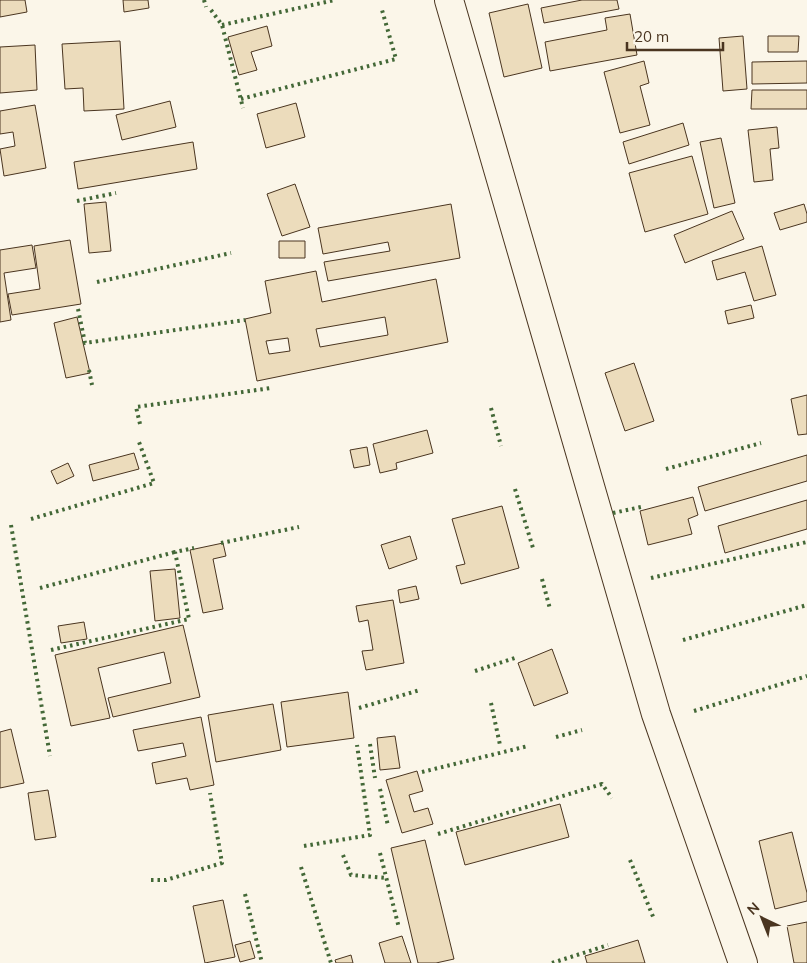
<svg xmlns="http://www.w3.org/2000/svg" width="807" height="963" font-family="Mulish,sans-serif">
  <rect width="100%" height="100%" fill="#fbf6e9"/>
  <!-- building -->
  <path fill="#ecdcbc" stroke="#4a3520" fill-rule="evenodd" d="M0,0H25L27,12L0,17Z
    M123,0H148L149,8L124,12Z
    M582,0H617L619,9L544,23L541,8Z
    M528,4L542,68L504,77L489,13Z
    M630,14L637,55L550,71L545,42L607,30L605,18Z
    M267,26L272,46L251,52L257,70L239,75L228,37Z
    M743,36L747,89L723,91L719,38Z
    M768,36H799L798,52H768Z
    M120,41L124,109L84,111L83,88L65,89L62,44Z
    M35,45L37,90L0,93V47Z
    M644,61L649,83L640,86L650,125L620,133L604,72Z
    M807,61V83L752,84V62Z
    M752,90H807V109H751Z
    M170,101L176,127L122,140L116,115Z
    M296,103L305,137L266,148L257,114Z
    M35,105L46,168L4,176L0,149L15,146L13,132L0,134V111Z
    M683,123L689,145L629,164L623,142Z
    M777,127L779,148L770,149L773,180L754,182L748,130Z
    M721,138L735,203L714,208L700,142Z
    M193,142L197,169L78,189L74,162Z
    M692,156L708,214L645,232L629,173Z
    M295,184L310,227L282,236L267,194Z
    M106,202L111,251L89,253L84,204Z
    M451,204L460,258L328,281L324,262L390,251L388,242L323,254L318,228Z
    M804,204L807,214V222L780,230L774,213Z
    M732,211L744,239L685,263L674,235Z
    M70,240L81,304L12,315L8,294L40,289L34,246Z
    M279,241H305V258H279Z
    M32,245L36,268L4,273L11,320L0,322V250Z
    M762,246L776,295L754,301L745,272L717,280L712,261Z
    M316,271L322,302L436,279L448,342L257,381L245,319L271,313L265,281ZM385,317L388,335L320,347L316,329ZM288,338L290,351L269,354L266,341Z
    M751,305L754,318L728,324L725,311Z
    M77,317L90,373L66,378L54,323Z
    M634,363L654,421L625,431L605,373Z
    M807,395V434L798,435L791,399Z
    M427,430L433,453L396,463L397,469L380,473L373,444Z
    M367,447L370,465L354,468L350,450Z
    M134,453L139,469L93,481L89,465Z
    M807,455V481L705,511L698,487Z
    M68,463L74,476L57,484L51,471Z
    M693,497L698,515L688,519L692,534L648,545L640,511Z
    M807,500V529L725,553L718,526Z
    M502,506L519,568L461,584L456,566L465,564L452,519Z
    M410,536L417,559L389,569L381,545Z
    M223,543L226,556L213,559L223,609L203,613L190,550Z
    M175,569L180,618L155,621L150,571Z
    M416,586L419,599L400,603L398,590Z
    M393,600L404,663L366,670L362,651L373,650L368,620L359,622L356,606Z
    M84,622L87,639L61,643L58,626Z
    M183,625L200,697L113,717L108,698L171,683L164,652L98,668L110,718L71,726L55,655Z
    M552,649L568,693L534,706L518,663Z
    M348,692L354,738L287,747L281,702Z
    M273,704L281,750L216,762L208,715Z
    M201,717L214,785L190,790L187,778L156,784L152,763L186,756L183,743L138,751L133,730Z
    M11,729L24,783L0,788V732Z
    M395,736L400,768L380,770L377,738Z
    M417,771L423,791L409,795L414,812L428,808L433,824L402,833L386,780Z
    M48,790L56,837L35,840L28,793Z
    M560,804L569,837L465,865L456,832Z
    M792,832L807,893V901L775,909L759,841Z
    M425,840L454,959L436,963H418L391,848Z
    M223,900L235,957L205,963L193,906Z
    M807,922V963H794L787,926Z
    M402,936L411,963H385L379,943Z
    M638,940L645,963H587L585,956Z
    M250,941L255,958L240,962L235,945Z
    M351,955L353,963H336L335,960Z"/>
  <g fill="none" stroke-linecap="round" stroke-linejoin="round">
    <!-- minor casing -->
    <g stroke="#4a3520" stroke-width="30">
      <path id="minor" d="M449,0L656,714L743,963"/>
    </g>
    <!-- minor -->
    <use href="#minor" stroke="#fbf6e9" stroke-width="28"/>
    <!-- hedge -->
    <path stroke="#436837" stroke-width="4" stroke-dasharray="2.5 4" stroke-linecap="butt" d="M204,0L206,7
      M211,10L222,25L243,108
      M222,25L335,0
      M241,99L396,59L382,10
      M77,201L116,193
      M97,282L231,253
      M78,309L85,343L245,320
      M89,370L92,385
      M491,408L501,446
      M140,424L136,407L271,388
      M666,469L761,443
      M515,489L533,548
      M613,513L641,507
      M31,519L154,483L139,442
      M11,525L50,756
      M221,543L299,527
      M651,578L807,542
      M542,579L550,609
      M40,588L175,552
      M683,640L807,605
      M51,650L189,619L175,552L194,548
      M475,671L515,658
      M491,703L500,745
      M359,708L420,690
      M694,711L807,676
      M556,737L582,730
      M370,744L375,778
      M422,772L528,746
      M380,789L388,826
      M438,834L602,784L612,798
      M304,846L370,835L357,745
      M380,853L399,928
      M343,855L351,875L386,878
      M630,860L654,919
      M301,867L331,963
      M151,880H166L222,863L210,793
      M245,894L262,963
      M552,963L608,945"/>
  </g>
  <!-- north arrow -->
  <g transform="translate(762 918) rotate(317)" stroke="#fbf6e9" stroke-width="4" paint-order="stroke">
  <path d="M0-4L9 19L0 12L-9 19Z" fill="#4a3520"/>
  <text y="-8" font-size="14" font-weight="bold" text-anchor="middle" fill="#4a3520">N</text>
  </g>
  <!-- scale -->
  <path d="M627 42v8h96v-8" fill="none" stroke="#4a3520" stroke-width="2.5"/>
  <text x="634" y="42" font-size="15" fill="#4a3520" stroke="#fbf6e9" stroke-width="4" paint-order="stroke">20 m</text>
</svg>
